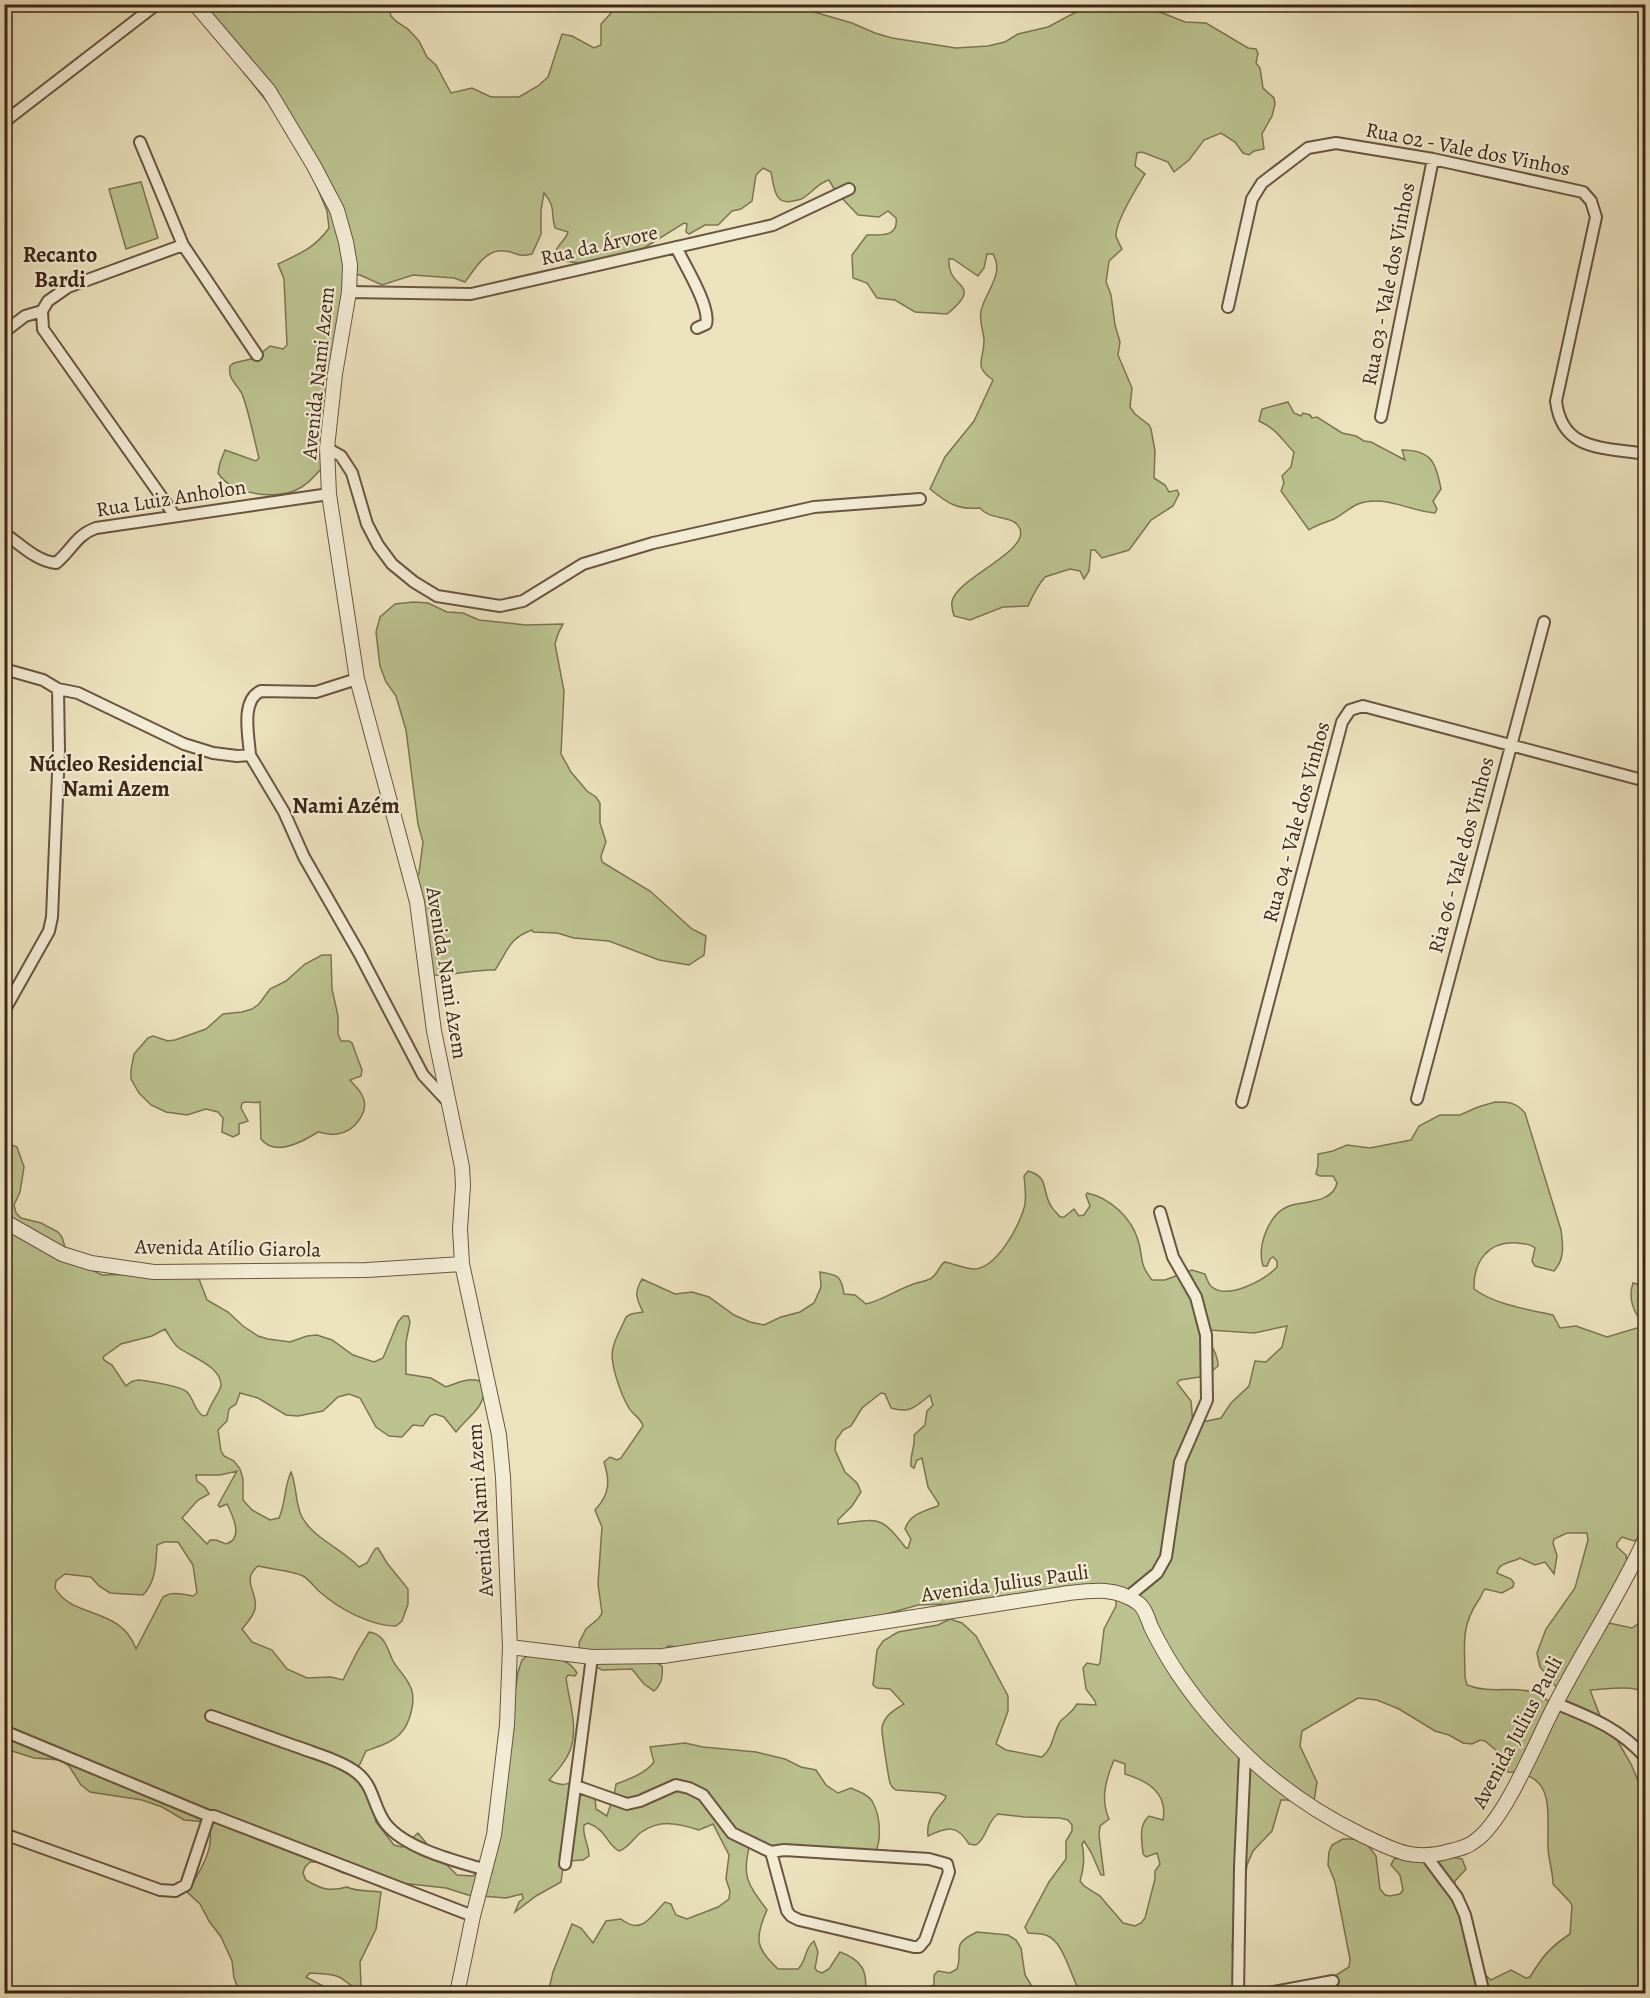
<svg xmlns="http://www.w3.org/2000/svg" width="1650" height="1998" font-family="Alegreya,serif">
  <rect width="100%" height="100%" fill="#ece2be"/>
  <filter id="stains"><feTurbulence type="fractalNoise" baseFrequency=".00333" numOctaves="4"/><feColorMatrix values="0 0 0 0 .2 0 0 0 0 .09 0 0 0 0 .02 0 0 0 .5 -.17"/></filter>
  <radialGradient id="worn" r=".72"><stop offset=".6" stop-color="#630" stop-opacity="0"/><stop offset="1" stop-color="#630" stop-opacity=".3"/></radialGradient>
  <!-- green -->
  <path fill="#bbc28f" stroke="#7c7452" stroke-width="1.5" fill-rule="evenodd" d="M203,5H388L391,16L397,22L408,29L419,41L427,57L436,65L451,93L472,88L491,97H519L538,86L548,77L562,34L572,36L594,48L601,45V24L612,12L610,5H790L852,23L875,33L892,38L956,48L988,46L1005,42L1018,34L1048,27L1089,5H1150L1155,10L1185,22L1206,23L1248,48L1256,49L1258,53L1256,63L1260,68L1263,88L1274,98L1275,104L1272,116L1262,134L1264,149L1254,151L1249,155L1243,153L1235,142L1221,133L1204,140L1189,160L1174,172L1168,162L1142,152L1137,153L1135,166L1145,174C1137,187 1115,222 1116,236C1117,240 1120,245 1122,249L1109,261L1106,282L1111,295L1115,325L1120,342L1118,355L1132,388L1130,407L1135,414L1149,425L1151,429L1155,451L1154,478L1165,485L1169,492L1177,490L1179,494L1173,506L1151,520L1129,550L1102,558L1095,550H1091L1089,571L1084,579L1080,571L1070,569L1045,577C1039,584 1032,597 1028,606L1003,607L970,620L954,616C953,612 951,606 952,602C955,579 1029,552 1020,529C1014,514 990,521 980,508C957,510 947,503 930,489L945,457L974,421L993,380C972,366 985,359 984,339C983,330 979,321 981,311C985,292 1005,274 993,254H987L984,268L978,276L953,259H949C946,290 986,282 947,314L915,312L895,300L877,298L867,283L853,278L852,255L867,235C881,235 899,237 896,218L888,211L879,217L858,215L836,192L829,180C820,182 813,191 806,196C802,200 798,200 793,201C774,206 774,186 771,172L763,168L756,175L752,201L741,209L732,211L718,225H705L689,234L686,232L687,224L684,223L644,248L615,256L581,263L563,261L555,255C556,244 565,242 568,232L555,228C550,212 557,209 544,193L541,210V234L532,254C517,258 517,252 504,251C485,249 475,269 465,282L454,278L413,275L382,285L360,275L347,274L342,292L324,466C315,475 308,485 296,490C275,500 231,494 218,473L220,463L225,450L256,461L259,458C255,444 247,402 241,392C235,382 228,379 230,366L234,363L255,358L270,346L283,349L287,345L284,279L278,264C299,254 315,248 329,228L327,211L307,163L279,117L234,60Z
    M141,182L158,238L126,249L109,189Z
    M1288,402L1294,413L1301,416L1303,413L1310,415L1312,418L1317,417L1342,433L1356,436L1364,441L1371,442L1405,460L1402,450C1432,450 1436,463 1441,489L1433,501L1437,509L1435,513C1410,511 1382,494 1358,504C1349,508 1342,515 1334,519C1325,523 1317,524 1309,530L1281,491L1284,483L1282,476L1291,467L1294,452C1280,438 1278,430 1259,421L1262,409Z
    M413,602L428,603L447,612L463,613L479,620L526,625L563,624L558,634L555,644L564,691L561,754L571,772L587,791L596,797L600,803V823L606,842L601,856L602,862L650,891L692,929L706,936L704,955L689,965L659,960L609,941L574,938L557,933L533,932L532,930C508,939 509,949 495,970C473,969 453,976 431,975L411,889L419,873L423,842L418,824L406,730L396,696L386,682L380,666L376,632L380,617L395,604Z
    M322,955H331L332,989L338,1016V1034L341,1041H349L352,1043L362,1070L361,1076L350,1080C353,1084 359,1089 362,1095C371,1111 354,1132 337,1134C332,1135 324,1133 318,1132C304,1141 275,1157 261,1139L260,1102C253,1104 248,1100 242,1103L241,1108L248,1121L239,1124V1134L233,1137L222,1132L223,1118L218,1112L206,1109L187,1115L166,1112L151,1105L139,1093L131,1079V1070L134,1054L148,1038L153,1036L168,1041L175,1040L206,1029L223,1014L242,1012L252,1009L259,1004L270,989L286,981L305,964Z
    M1495,1102C1509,1102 1516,1102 1525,1113L1561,1230C1563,1245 1565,1259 1554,1271L1535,1266L1532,1261L1535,1248C1530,1243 1523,1244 1517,1243C1488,1241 1473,1262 1474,1289C1496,1305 1526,1309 1553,1315L1560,1328L1576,1326L1607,1337L1644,1326V1323C1633,1314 1628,1297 1633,1283L1645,1286V1528L1641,1537L1634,1541L1622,1537L1617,1543V1547L1626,1555L1627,1563L1604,1622L1632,1628L1645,1619V1692C1630,1685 1607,1689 1590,1690L1602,1721L1613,1733L1631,1764L1645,1797V1993H1323L1330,1979L1349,1967L1350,1959L1335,1882L1328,1865L1329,1852L1332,1845L1343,1839H1357L1367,1844L1376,1856L1380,1889L1385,1895L1390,1896L1400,1894L1403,1890L1400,1875L1391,1865L1394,1859C1416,1855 1440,1854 1462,1859L1466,1869L1455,1881L1454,1889C1460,1909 1475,1970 1491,1980L1511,1970L1526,1978L1530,1977C1542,1957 1550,1947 1570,1934L1572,1906L1570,1902L1553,1884C1553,1871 1548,1859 1548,1846C1547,1811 1556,1773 1508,1772L1497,1751L1485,1741L1480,1740L1472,1744L1463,1743L1449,1735L1435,1731L1399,1709L1377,1700L1358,1698L1302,1731L1300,1746L1317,1782L1314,1801L1305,1806L1288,1800H1281L1272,1831L1253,1851L1247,1865L1242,1906L1232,1945L1237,1993H1078L1079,1990C1071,1976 1063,1942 1048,1936C1042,1933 1034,1934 1028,1933L1025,1927L1049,1882L1066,1859V1841L1072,1831V1825L1068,1820L1060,1818L1024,1817L998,1814C986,1822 988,1837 976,1845L969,1844C957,1824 947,1827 928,1836C926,1819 935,1811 945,1799L946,1796L939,1793L896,1790C892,1787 892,1788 890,1783C889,1780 881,1731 882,1727C885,1715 894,1710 904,1704L890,1689L877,1688L873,1685L877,1650L883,1641L898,1632L938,1625L950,1619L962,1623L976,1636L1008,1696V1711L996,1744L1006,1750L1042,1757C1055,1745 1052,1735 1060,1722C1065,1715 1070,1716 1077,1704L1096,1705L1095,1701L1086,1689L1083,1668L1087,1663L1098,1665L1100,1663L1104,1629L1116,1606V1598L1072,1586L947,1604L918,1605L876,1617L838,1621L739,1640L678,1647L668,1646L657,1659V1663L662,1666C663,1676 662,1684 654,1691L644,1684L632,1669L602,1670L585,1661L580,1654L579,1643L586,1629L599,1618L602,1613L598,1584L602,1527L595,1510C610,1494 610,1481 604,1462L610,1457L617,1460L621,1458L643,1426C641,1418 633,1415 629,1408C621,1395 609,1362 613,1348C615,1338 622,1327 626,1317L631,1314L643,1312C636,1298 634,1293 642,1279L675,1294L692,1292L709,1297L734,1315L750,1322L764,1325L781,1317L800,1312L814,1303L821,1287L820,1272C838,1275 841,1275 844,1294L855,1295L866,1304C882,1300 895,1291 911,1285C917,1282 924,1282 930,1279C938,1275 938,1266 945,1262C954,1264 964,1268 973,1269C996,1270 1021,1224 1025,1204C1026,1195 1025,1184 1024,1176L1028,1171C1050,1177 1041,1190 1051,1206C1053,1210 1057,1213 1060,1217H1064L1074,1209L1079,1216L1084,1215L1090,1206L1086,1195L1087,1193C1110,1198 1131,1217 1138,1240C1144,1259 1138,1262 1152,1280H1165L1192,1270L1205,1274C1207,1279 1208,1284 1212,1287C1228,1300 1265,1280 1277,1267V1261L1273,1257L1270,1259L1267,1266H1263C1257,1247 1268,1214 1289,1206C1304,1201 1333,1203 1337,1183L1333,1176H1320L1316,1174L1318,1165V1154L1333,1151L1347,1145L1370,1148L1411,1140L1419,1126L1440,1115H1460L1478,1107ZM1287,1326L1282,1347L1266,1362L1255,1361L1249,1386L1231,1403L1221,1418L1193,1424L1191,1401L1177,1383L1180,1380L1206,1376L1218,1366C1219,1352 1206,1344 1209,1330L1254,1333ZM881,1393L885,1394L891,1408C909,1414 916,1407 930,1395L933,1405L927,1411L925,1425L914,1435C916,1444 910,1454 911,1466L914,1468L917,1460L922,1458L928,1487L939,1504L938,1506C924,1511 910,1514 905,1529L911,1539L908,1548H906C879,1514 880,1519 838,1524V1520L852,1506L861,1492L857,1483L845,1472L835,1450L836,1440L843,1430L851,1426L862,1408ZM1567,1533H1587L1588,1540L1575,1588L1546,1629L1537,1653L1540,1667L1558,1689L1557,1709C1527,1676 1501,1698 1467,1685L1465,1677C1465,1646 1460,1628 1478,1601C1482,1597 1481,1593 1485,1589L1502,1593L1513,1587L1514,1583L1511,1579L1497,1573C1499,1562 1511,1563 1520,1558L1535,1565L1545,1562L1554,1574L1557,1556L1553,1543L1554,1539ZM1114,1760L1125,1764V1774C1148,1781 1168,1793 1163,1820L1149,1816C1138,1826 1142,1840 1143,1854L1146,1857L1157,1853L1160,1864L1155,1871V1879L1145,1918L1141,1923L1135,1926L1123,1923L1100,1896L1084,1886L1080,1881C1084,1868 1085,1857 1082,1844L1084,1841L1091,1852L1101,1875H1104L1099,1835L1100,1826L1109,1819C1100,1799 1106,1779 1114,1760Z
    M5,1142L17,1147L24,1167L20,1192L14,1205L16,1213L21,1218L41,1223L58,1232L62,1237L67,1254L79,1264L102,1275L189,1273L199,1279L207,1300L228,1312L243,1326L258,1336L268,1339L290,1342L307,1336L317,1335L332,1340L353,1355L374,1362L383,1358L398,1322L403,1316H408L410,1322L406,1342V1374L431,1378L446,1387C459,1382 473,1375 485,1384C485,1409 470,1414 456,1432L444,1417L435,1414L430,1416L423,1426L413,1425L402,1437L389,1436L376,1427L360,1398L349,1394L338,1397L323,1411L298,1416L286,1415L258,1398L240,1393L236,1404L229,1409L227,1421L218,1430L221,1451L224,1456L234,1461L240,1469L243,1479V1500L252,1510L270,1520L279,1518C286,1502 284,1487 291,1472C297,1486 295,1504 302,1517C313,1538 342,1549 359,1567L367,1563L375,1549L378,1548L387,1563L408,1589V1604L402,1621L396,1626C371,1626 339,1609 320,1592C315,1588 310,1580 303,1576C293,1571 270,1569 258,1566C240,1581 259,1593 255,1609C253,1617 247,1623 242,1629L252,1642L272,1650L287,1669L307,1678L331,1677L343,1680L357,1652L369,1632C384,1634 387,1647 392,1659C396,1668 406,1676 410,1686C417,1699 410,1724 400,1734C391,1743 377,1747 366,1751L354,1777L369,1797L376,1822L394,1845L402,1847L418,1833L431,1849L457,1875L473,1876L486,1864L507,1750L518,1672L522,1660L530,1654C548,1656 567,1656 577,1673L575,1676L568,1675L566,1678C569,1700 577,1723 572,1744C569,1758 558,1770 549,1780C560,1786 567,1786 577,1779L587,1784L595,1798L596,1809L607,1816C610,1805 615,1795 616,1784C630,1779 646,1773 654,1762L650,1747L685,1743L703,1747L756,1752L785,1759L801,1767L816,1770L826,1785L838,1793L851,1788C859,1792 868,1794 872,1801C881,1816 884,1850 868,1861L843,1857L824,1859L797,1846L764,1848L750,1844C741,1877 748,1884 767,1910C754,1939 756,1949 778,1969H798C807,1961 804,1948 814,1941L818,1952L815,1968L817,1971L822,1973L829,1969L840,1952C862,1960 868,1971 865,1993H548L553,1972L572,1924L581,1928L593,1943L606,1921L621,1919C642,1936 651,1916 665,1902L671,1904L676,1915L687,1919L718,1907L729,1899L730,1891L726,1879L729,1855L713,1824L699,1830C679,1823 659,1819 640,1833C633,1839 628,1848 619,1851C606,1844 607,1830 588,1823L584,1825C582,1836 589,1845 589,1856L583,1860L568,1861L563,1867L561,1882L536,1896L515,1912L519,1902L523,1899L522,1894L506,1898L468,1895L446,1888L410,1884L396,1885L343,1873L319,1862H310L305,1867L303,1873L306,1880C321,1889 329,1892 347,1887C357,1892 369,1890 381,1892L376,1929L360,1962L361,1986C350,1989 348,1981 339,1977C331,1973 319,1974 310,1973L306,1977L336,1993H240L234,1978L232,1961L221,1937L209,1921L200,1904L187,1892C200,1871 217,1847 208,1822L184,1820L162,1807L142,1800L90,1792L81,1785L69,1766L60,1760L34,1758L12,1751L5,1753ZM165,1329C169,1335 173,1344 179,1348C191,1357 221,1366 221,1385C221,1391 209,1405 207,1415L203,1416C194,1410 194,1399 187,1392C181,1386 148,1381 139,1380C133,1380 130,1382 126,1386L112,1365L104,1360L103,1357L121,1344L152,1336ZM237,1471L218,1505L220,1507L227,1504C233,1516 244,1539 226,1544L216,1540H210L207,1544L182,1518L198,1500L209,1494L205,1487L197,1481L196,1475H220ZM164,1542H178L193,1565L197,1593L193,1596C182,1594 172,1591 163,1597L136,1649C121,1606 72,1619 55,1588L56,1581L65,1574L91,1577L99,1586L110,1593L143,1595C156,1582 156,1563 157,1545Z
    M977,1932L1008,1935L1016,1940L1021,1948L1025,1975L1036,1993H915L916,1991L934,1985V1975L938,1971L950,1973L957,1969C964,1950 949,1945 977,1932Z"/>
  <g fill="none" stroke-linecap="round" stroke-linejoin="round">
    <!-- minor casing -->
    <g stroke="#695540" stroke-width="14">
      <path id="minor" d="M4,122L157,4
        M140,142L183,245L257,355
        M676,247C684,264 711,307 706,324L697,328
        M349,292L471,294L773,225L849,189
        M1228,307L1252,199L1262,183L1308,148L1336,143L1433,159L1583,192L1591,201L1596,217L1556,401C1562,452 1604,447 1646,454
        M42,311L43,329L175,516
        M4,332L25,316L42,311L48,301L68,287L183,245
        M1381,417L1433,159
        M327,448L341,456L352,473L367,524L378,545L392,564L414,582L437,596L500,606L523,601L583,564L653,543L814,507L920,499
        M4,533C20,544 36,561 56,563C72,550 76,535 96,528L329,494
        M4,669L43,680L58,689L78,693L184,744L213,753L237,756L250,755C249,737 240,700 261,691L316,692L357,679
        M250,755L284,812L304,857L359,953L423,1075L449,1103
        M4,1011L49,931L52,917L59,750L58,689
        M1645,1057L1646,1056
        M1417,1099L1544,622
        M1242,1102L1342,722L1350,710L1363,706L1646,781
        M1129,1596L1157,1573L1166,1557L1180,1462L1207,1400L1206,1335L1196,1297L1173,1257L1160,1212
        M1555,1703C1592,1718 1619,1728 1646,1758
        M211,1716C240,1726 269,1737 298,1747C316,1754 337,1759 353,1770C375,1784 372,1806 386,1824C406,1849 456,1861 486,1870
        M4,1731L209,1816
        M576,1786L627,1804L640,1801L676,1785L689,1788L703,1795L732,1833L771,1852L784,1850L929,1859L947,1864L949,1872L925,1940L919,1947H914L799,1920L791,1916L787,1911L771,1852
        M4,1834L160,1890L175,1891L186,1885L209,1816H214L473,1916
        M1427,1857L1457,1897L1465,1915L1484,1994
        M565,1864L592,1657
        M1238,1994L1240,1867L1245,1755
        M1263,1994L1333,1981"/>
    </g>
    <!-- tertiary casing -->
    <g stroke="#695540" stroke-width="16">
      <path id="tertiary" d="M195,4L269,91L314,166L337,210L346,242L350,265L349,292L335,374L327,448L329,494L357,679L417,902L434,1031L462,1167L463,1185L460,1229L462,1264L499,1435L503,1477L510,1647L507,1725L494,1835L473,1916L457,1994
        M4,1221L62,1254L91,1263L154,1272L367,1270L462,1264
        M510,1647L592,1657L663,1656L1069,1593C1094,1590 1117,1587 1138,1603C1145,1608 1148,1619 1151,1627C1159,1643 1168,1659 1178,1674C1226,1744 1284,1797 1360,1834C1393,1850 1413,1862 1450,1851C1459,1849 1468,1847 1475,1841C1505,1821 1537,1739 1555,1705C1584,1648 1620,1595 1646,1537"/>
    </g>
    <!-- minor -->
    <use href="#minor" stroke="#f3ecd5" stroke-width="10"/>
    <!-- tertiary -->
    <use href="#tertiary" stroke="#f3ecd5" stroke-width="14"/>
  </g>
  <g text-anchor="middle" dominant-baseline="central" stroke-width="4.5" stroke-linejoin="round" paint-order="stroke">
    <!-- street labels -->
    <g font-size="21" fill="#3d2616" stroke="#f3ecd5">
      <text transform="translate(1468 149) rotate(11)">Rua 02 - Vale dos Vinhos</text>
      <text transform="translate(599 245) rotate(-13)">Rua da Árvore</text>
      <text transform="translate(1388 284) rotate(-79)">Rua 03 - Vale dos Vinhos</text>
      <text transform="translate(318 373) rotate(-84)">Avenida Nami Azem</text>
      <text transform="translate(171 498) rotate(-9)">Rua Luiz Anholon</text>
      <text transform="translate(1296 822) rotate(-75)">Rua 04 - Vale dos Vinhos</text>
      <text transform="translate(1461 855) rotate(-75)">Ria 06 - Vale dos Vinhos</text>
      <text transform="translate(447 973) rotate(81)">Avenida Nami Azem</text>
      <text transform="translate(228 1248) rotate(1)">Avenida Atílio Giarola</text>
      <text transform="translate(480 1510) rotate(-94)">Avenida Nami Azem</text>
      <text transform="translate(1005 1583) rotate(-8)">Avenida Julius Pauli</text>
      <text transform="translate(1517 1732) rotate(-62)">Avenida Julius Pauli</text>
    </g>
    <!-- neighbourhood labels -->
    <g font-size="22" font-weight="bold" fill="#3d2616" stroke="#f3ecd5">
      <text x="60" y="255">Recanto<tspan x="60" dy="25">Bardi</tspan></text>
      <text x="116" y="764">Núcleo Residencial<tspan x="116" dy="25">Nami Azem</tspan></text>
      <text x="346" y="806">Nami Azém</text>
    </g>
  </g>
  <!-- margin -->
  <rect width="1650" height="1998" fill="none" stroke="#ece2be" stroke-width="24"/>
  <rect x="6" y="6" width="1638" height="1986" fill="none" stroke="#3d2616" stroke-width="3"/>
  <rect x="12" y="12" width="1626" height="1974" fill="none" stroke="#3d2616" stroke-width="1.5"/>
  <rect width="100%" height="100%" filter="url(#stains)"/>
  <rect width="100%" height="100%" fill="url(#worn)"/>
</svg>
